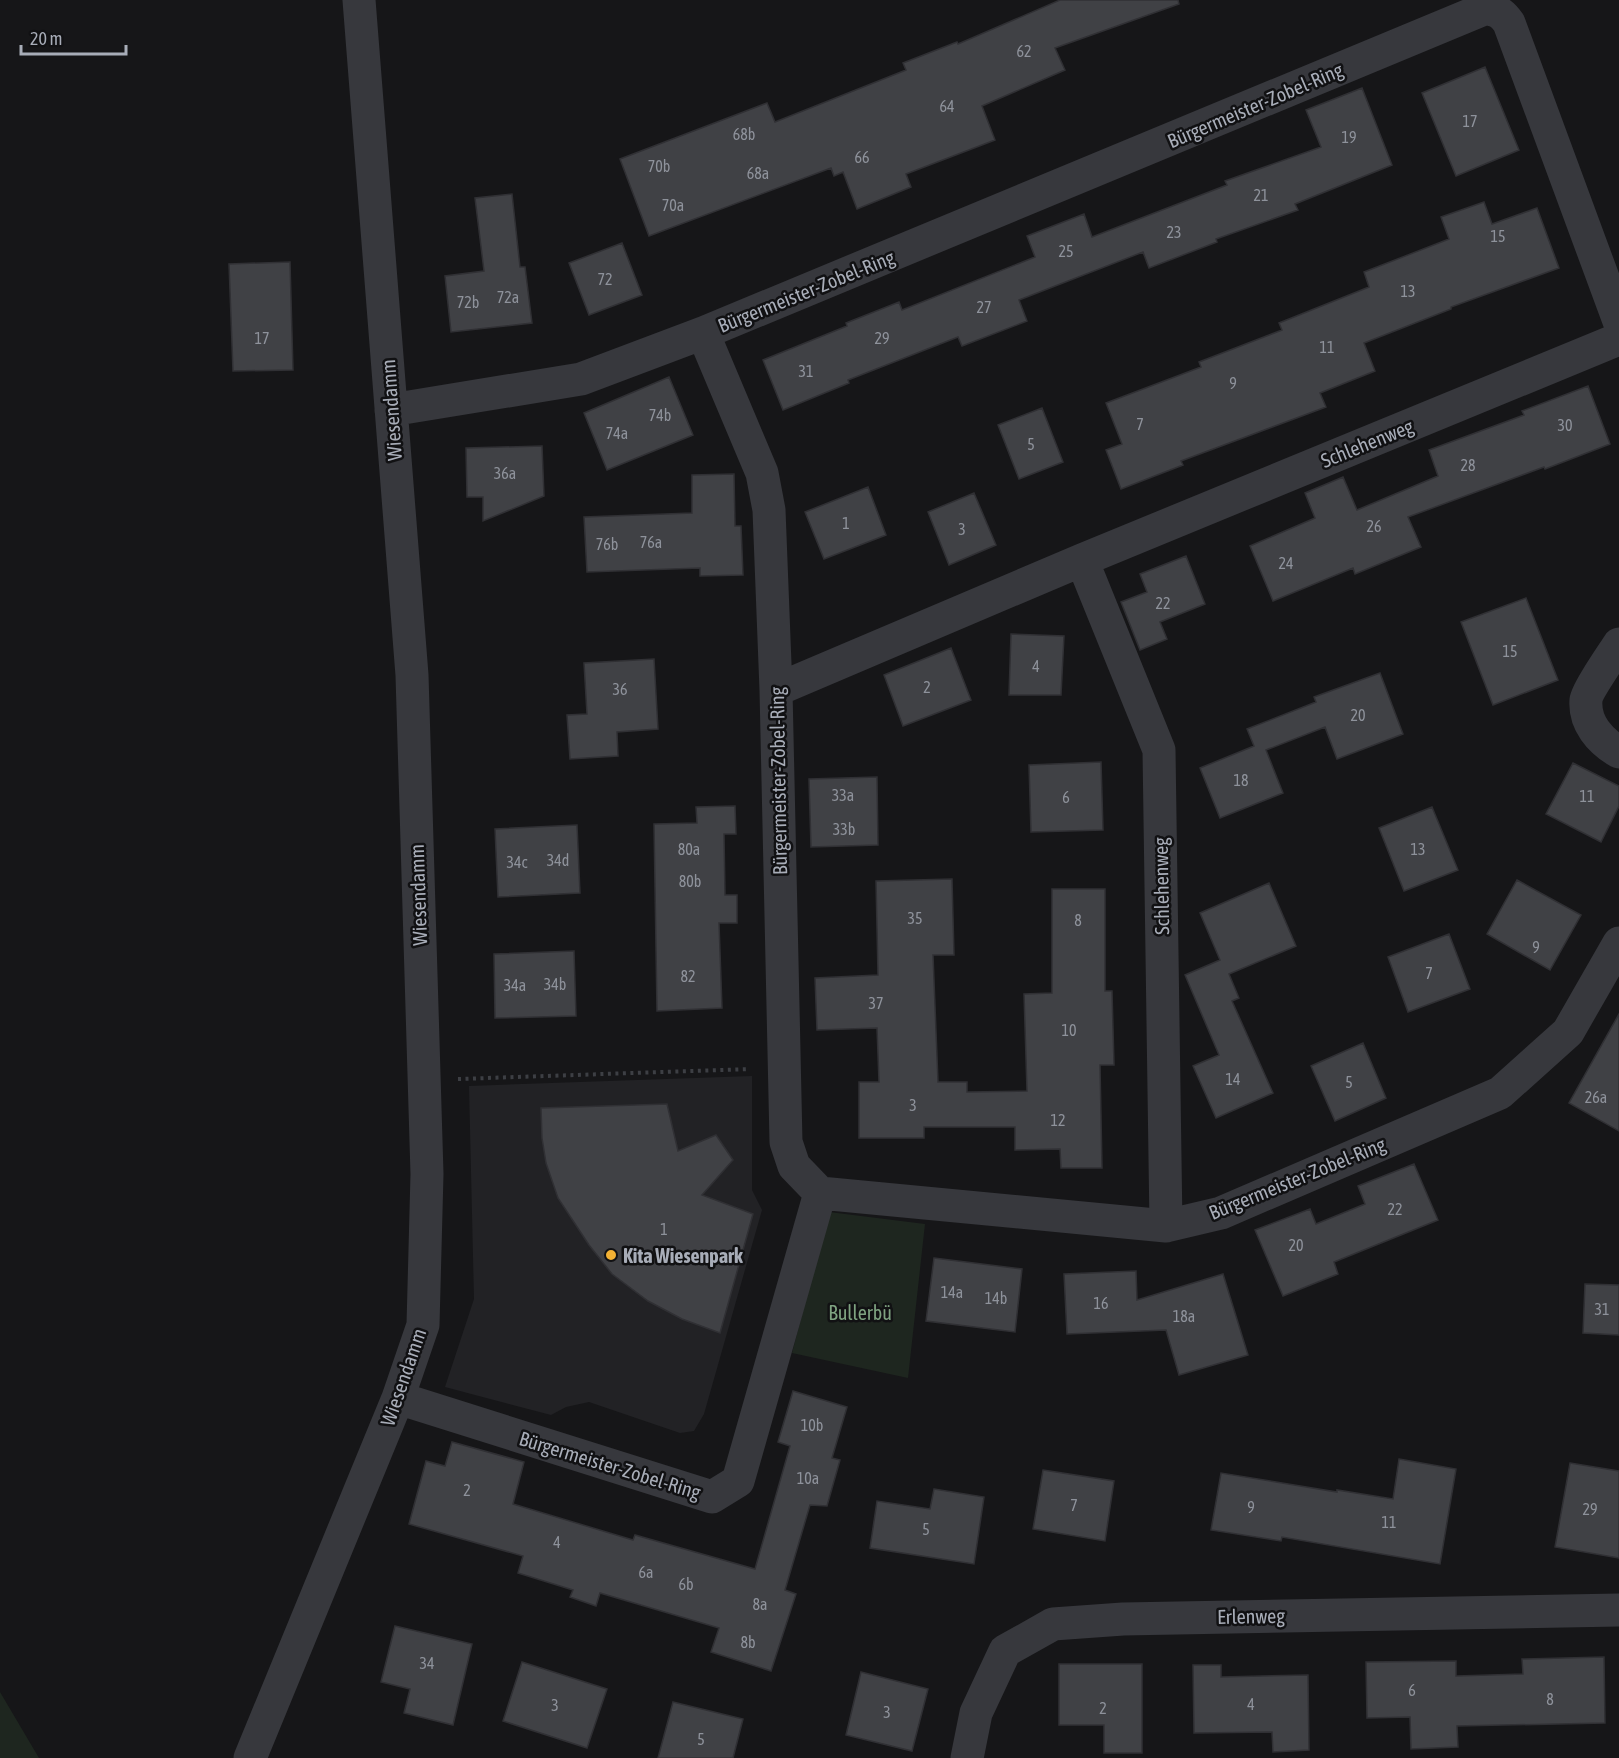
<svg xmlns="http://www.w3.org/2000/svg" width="1619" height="1758" font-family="'Asap Condensed',sans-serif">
  <rect width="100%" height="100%" fill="#161618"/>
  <!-- built -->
  <path fill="#222225" d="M752,1076V1190L762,1210L704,1414L694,1431L680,1433L589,1402L566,1407L551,1415L445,1387L474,1299L469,1086Z"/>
  <!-- green -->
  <path fill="#1e261f" d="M829,1212L925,1224L908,1378L792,1353Z
    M0,1692L39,1758H0Z"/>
  <!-- building -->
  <path fill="#404145" stroke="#303034" stroke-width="1.5" d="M1060,0H1178L1179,4L1055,48L1065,70L982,106L995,140L906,174L911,187L857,209L843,172L834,176L831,168L649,236L620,159L767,103L775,122L906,70L903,63L957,42L958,44Z
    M1485,67L1519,150L1456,176L1422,93Z
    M1362,88L1392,165L1295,204L1298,210L1216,239L1217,242L1149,268L1143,252L1019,300L1027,321L962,346L958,337L848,380L849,383L783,410L763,360L847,326L846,323L899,302L902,310L1035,257L1027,236L1084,214L1092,237L1227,185L1225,181L1321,147L1306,110Z
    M512,194L520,267H525L532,323L451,332L445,276L484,271L475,198Z
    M1484,202L1492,224L1537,208L1559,268L1451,307V309L1364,343L1375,371L1320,393L1326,407L1181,461L1183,465L1121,489L1106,450L1122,444L1106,403L1201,367L1199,362L1282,330L1279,323L1369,287L1364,272L1449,239L1441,217Z
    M622,243L642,295L589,315L569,263Z
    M290,262L293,370L233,371L229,264Z
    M669,377L693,435L607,470L584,413Z
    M1588,386L1610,444L1545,469L1544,467L1408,517L1421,547L1355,574L1353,568L1273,601L1250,546L1315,518L1305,493L1343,477L1357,510L1438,476L1429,450L1524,415L1522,411Z
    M1042,408L1063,462L1019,479L998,425Z
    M542,446L544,496L483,521V497H467L466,448Z
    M734,474L735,526H741L743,575L700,576V568L587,572L584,517L692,513V475Z
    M868,487L886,535L824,559L805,512Z
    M974,493L996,545L949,565L928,512Z
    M1186,556L1205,604L1160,622L1167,639L1140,650L1121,602L1147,592L1140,574Z
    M1526,598L1558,680L1493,705L1461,622Z
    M1011,634L1064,636L1061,695H1009Z
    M951,648L971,700L903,726L884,675Z
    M654,659L658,729L617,732L618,756L570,759L567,715L587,714L584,663Z
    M1380,673L1403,734L1337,759L1325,727L1266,750L1283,793L1220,818L1200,768L1254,746L1247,729L1316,702L1314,697Z
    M1101,762L1103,830L1031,832L1029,765Z
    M1573,763L1619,786V806L1601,842L1546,814Z
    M877,777L878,845L811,847L809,779Z
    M735,806L736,834H724L725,895H737V923H719L722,1008L657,1011L654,824L697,823L696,807Z
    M1432,807L1458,870L1404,891L1379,828Z
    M577,825L580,893L498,897L495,829Z
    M952,879L954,955H933L938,1082H967V1092L1027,1091L1024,994L1052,993V889H1105V991H1112L1114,1065H1100L1102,1168H1061L1060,1149L1015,1150V1127H924V1138H859V1082H879L877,1028L817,1030L815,978L878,975L876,881Z
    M1517,880L1581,915L1550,970L1487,934Z
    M1269,883L1296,946L1229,974L1239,998L1232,1001L1273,1093L1216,1118L1193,1066L1219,1055L1185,975L1220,960L1200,913Z
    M1449,934L1470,989L1408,1012L1388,957Z
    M574,951L576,1016L495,1018L494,954Z
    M1619,1014V1131L1569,1103Z
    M1363,1043L1386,1098L1335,1121L1311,1066Z
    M667,1104L678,1151L716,1135L733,1160L702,1195L753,1214L720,1333L682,1319L648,1301L612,1274L589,1245L558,1198L546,1163L542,1138L541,1108Z
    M1414,1164L1438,1220L1334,1262L1338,1274L1283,1296L1255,1230L1310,1209L1316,1224L1365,1204L1358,1186Z
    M934,1258L1022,1269L1015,1332L926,1321Z
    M1136,1271L1137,1300L1223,1274L1248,1355L1179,1375L1166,1330L1067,1334L1064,1274Z
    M1585,1284L1619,1285V1335L1583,1333Z
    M793,1391L847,1407L832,1458L840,1460L827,1506L810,1505L785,1590L796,1594L771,1671L711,1652L719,1628L600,1593L596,1606L570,1597L573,1590L518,1573L523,1556L409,1524L426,1461L445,1466L452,1442L524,1462L513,1504L633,1540L635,1535L755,1569L790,1446L778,1442Z
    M1399,1459L1456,1469L1440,1564L1282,1537L1281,1541L1211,1530L1221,1473L1337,1492V1490L1393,1499Z
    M1570,1463L1619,1471V1558L1555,1547Z
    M1043,1470L1114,1481L1105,1541L1033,1529Z
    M934,1489L984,1497L974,1564L870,1548L877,1501L930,1509Z
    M395,1626L472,1644L453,1725L404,1713L410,1689L381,1682Z
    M1604,1657L1605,1723L1457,1726L1458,1747L1411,1749L1410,1717L1367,1718L1366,1662L1456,1661V1676L1523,1674L1522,1659Z
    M522,1662L607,1689L587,1748L503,1721Z
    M1059,1664H1142V1753H1104V1725H1059Z
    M1193,1665H1221V1677L1308,1675L1309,1750L1273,1752L1272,1732L1194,1733Z
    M861,1672L928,1689L912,1751L846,1735Z
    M673,1702L743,1719L733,1758H658Z"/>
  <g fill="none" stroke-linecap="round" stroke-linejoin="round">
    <!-- path -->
    <path stroke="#3d3f44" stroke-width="4" stroke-dasharray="3 4.5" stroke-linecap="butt" d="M458,1079L750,1069"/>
    <!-- minor -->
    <path stroke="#37383d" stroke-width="33" d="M703,333L762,473L769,510L776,690L786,1142L794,1166L820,1193L1166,1226L1221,1213L1500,1093L1568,1032L1619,943
      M391,410L581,379L703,333L1484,9C1496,9 1502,13 1509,23L1619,321
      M1082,560L1159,750L1166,1226
      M1619,644C1612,655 1587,691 1586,700C1584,723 1600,741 1619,752
      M776,690L1082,560L1619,339
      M398,1398L712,1497L738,1481L820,1193
      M250,1758L398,1398L423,1325L427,1174L412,675L359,0
      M967,1758L976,1713L1005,1651L1053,1624L1123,1619L1619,1610"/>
  </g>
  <!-- markers -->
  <circle fill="#f2b134" stroke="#111113" stroke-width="2" cx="611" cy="1255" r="6"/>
  <g text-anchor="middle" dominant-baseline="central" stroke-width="5" stroke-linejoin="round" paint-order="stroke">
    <!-- number labels -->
    <g font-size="16" fill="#8e929b">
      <text x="1024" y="51">62</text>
      <text x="947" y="106">64</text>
      <text x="1470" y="121">17</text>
      <text x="744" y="134">68b</text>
      <text x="1349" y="137">19</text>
      <text x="862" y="157">66</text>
      <text x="659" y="166">70b</text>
      <text x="758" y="173">68a</text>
      <text x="1261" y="195">21</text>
      <text x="673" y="205">70a</text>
      <text x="1174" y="232">23</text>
      <text x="1498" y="236">15</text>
      <text x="1066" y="251">25</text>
      <text x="605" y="279">72</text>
      <text x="1408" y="291">13</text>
      <text x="508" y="297">72a</text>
      <text x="468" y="302">72b</text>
      <text x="984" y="307">27</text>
      <text x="262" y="338">17</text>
      <text x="882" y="338">29</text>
      <text x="1327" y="347">11</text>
      <text x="806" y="371">31</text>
      <text x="1233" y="383">9</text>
      <text x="660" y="415">74b</text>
      <text x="1140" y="424">7</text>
      <text x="1565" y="425">30</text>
      <text x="617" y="433">74a</text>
      <text x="1031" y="444">5</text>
      <text x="1468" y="465">28</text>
      <text x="505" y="473">36a</text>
      <text x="846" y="523">1</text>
      <text x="1374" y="526">26</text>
      <text x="962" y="529">3</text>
      <text x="651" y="542">76a</text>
      <text x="607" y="544">76b</text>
      <text x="1286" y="563">24</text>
      <text x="1163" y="603">22</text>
      <text x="1510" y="651">15</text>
      <text x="1036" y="666">4</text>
      <text x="927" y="687">2</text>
      <text x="620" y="689">36</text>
      <text x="1358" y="715">20</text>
      <text x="1241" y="780">18</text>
      <text x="843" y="795">33a</text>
      <text x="1587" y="796">11</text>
      <text x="1066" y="797">6</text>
      <text x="844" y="829">33b</text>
      <text x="689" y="849">80a</text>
      <text x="1418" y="849">13</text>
      <text x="558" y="860">34d</text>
      <text x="517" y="862">34c</text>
      <text x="690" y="881">80b</text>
      <text x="915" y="918">35</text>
      <text x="1078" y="920">8</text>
      <text x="1536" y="947">9</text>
      <text x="1429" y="973">7</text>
      <text x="688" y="976">82</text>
      <text x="555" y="984">34b</text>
      <text x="515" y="985">34a</text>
      <text x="876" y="1003">37</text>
      <text x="1069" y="1030">10</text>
      <text x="1233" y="1079">14</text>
      <text x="1349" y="1082">5</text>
      <text x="1596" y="1097">26a</text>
      <text x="913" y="1105">3</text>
      <text x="1058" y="1120">12</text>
      <text x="1395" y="1209">22</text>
      <text x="664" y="1229">1</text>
      <text x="1296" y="1245">20</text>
      <text x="952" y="1292">14a</text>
      <text x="996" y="1298">14b</text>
      <text x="1101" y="1303">16</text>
      <text x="1602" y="1309">31</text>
      <text x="1184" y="1316">18a</text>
      <text x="812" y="1425">10b</text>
      <text x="808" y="1478">10a</text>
      <text x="467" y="1490">2</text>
      <text x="1074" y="1505">7</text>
      <text x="1251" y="1507">9</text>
      <text x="1590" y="1509">29</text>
      <text x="1389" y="1522">11</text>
      <text x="926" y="1529">5</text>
      <text x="557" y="1542">4</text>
      <text x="646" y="1572">6a</text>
      <text x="686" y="1584">6b</text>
      <text x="760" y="1604">8a</text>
      <text x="748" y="1642">8b</text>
      <text x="427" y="1663">34</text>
      <text x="1412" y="1690">6</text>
      <text x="1550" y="1699">8</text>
      <text x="1251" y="1704">4</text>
      <text x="555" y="1705">3</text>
      <text x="1103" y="1708">2</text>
      <text x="887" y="1712">3</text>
      <text x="701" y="1739">5</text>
    </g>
    <!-- street labels -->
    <g font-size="20" fill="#a8adb8" stroke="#111113">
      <text transform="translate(1255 105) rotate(-23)">Bürgermeister-Zobel-Ring</text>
      <text transform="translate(806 291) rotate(-22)">Bürgermeister-Zobel-Ring</text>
      <text transform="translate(391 410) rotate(-94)">Wiesendamm</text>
      <text transform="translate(1367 443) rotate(-22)">Schlehenweg</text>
      <text transform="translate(778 781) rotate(-91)">Bürgermeister-Zobel-Ring</text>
      <text transform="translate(1161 886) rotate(-91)">Schlehenweg</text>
      <text transform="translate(418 895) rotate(-92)">Wiesendamm</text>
      <text transform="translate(1297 1178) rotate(-22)">Bürgermeister-Zobel-Ring</text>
      <text transform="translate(403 1377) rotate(-71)">Wiesendamm</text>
      <text transform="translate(610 1465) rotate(17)">Bürgermeister-Zobel-Ring</text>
      <text transform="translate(1251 1616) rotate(-1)">Erlenweg</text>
    </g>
    <!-- poi labels -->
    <g font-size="20" font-weight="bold" fill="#a8adb8" stroke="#111113" text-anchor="start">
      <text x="623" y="1255">Kita Wiesenpark</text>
    </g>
    <!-- park labels -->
    <g font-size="20" fill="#7fa381" stroke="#111113">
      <text x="860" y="1312">Bullerbü</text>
    </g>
  </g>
  <!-- scale -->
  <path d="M21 45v9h105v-9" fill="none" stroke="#a8adb8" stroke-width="3"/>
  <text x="30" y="45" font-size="18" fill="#a8adb8" stroke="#111113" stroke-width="4.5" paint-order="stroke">20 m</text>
</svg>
